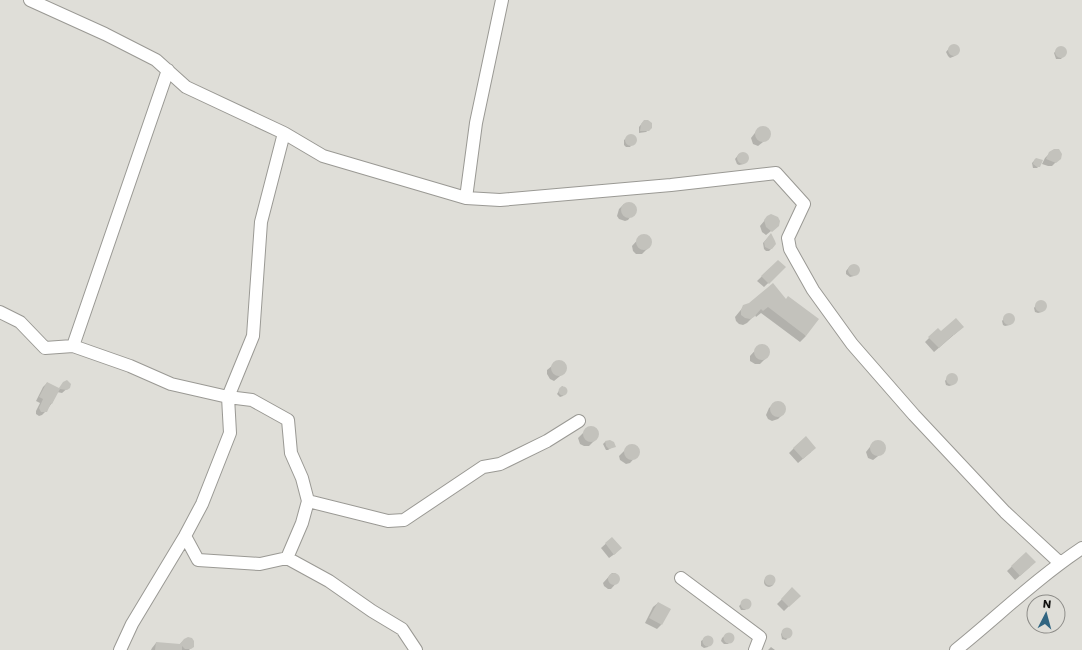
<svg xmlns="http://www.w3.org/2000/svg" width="1082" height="650" font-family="Poppins,sans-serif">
  <rect width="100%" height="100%" fill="#dfded8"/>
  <!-- shadow -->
  <path fill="#0003" d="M953,45L958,47L959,51L955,56L950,58L948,56L946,52L950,47Z
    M1061,47L1065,49L1066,53L1061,59H1056L1054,53L1058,48Z
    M643,122L651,128L646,132L639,133V127Z
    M762,128L768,130L769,134L767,139L758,146L753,144L751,138L758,129Z
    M629,136H634L635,141L630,147H626L624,145V140Z
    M1053,150L1060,158L1052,166H1048L1042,164L1045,158Z
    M742,153L747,155L748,157L744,164L739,165L737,164L735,159L739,154Z
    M1036,159L1039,166L1037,168H1033L1032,163Z
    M628,203L634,205L635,211L628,220L625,221L619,219L617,216L619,209L624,204Z
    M765,220L776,227L766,235L762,232L760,226Z
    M771,234L774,246L769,251H766L764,249L763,243Z
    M641,236H646L650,240V246L642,254H636L633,251L632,246Z
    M778,261L785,267L764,287L757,281Z
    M853,265L857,267L858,269L854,276L850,277L846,274V271L850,266Z
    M773,284L806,336L800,342L761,313L756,317L755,315L747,323L743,325L739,324L736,321L735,317L744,306L749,304Z
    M1041,301L1045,303L1046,307L1042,312L1038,313L1035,312L1034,308L1038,302Z
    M1009,314L1013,316L1014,320L1010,325L1005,326L1003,325L1002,321L1006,316Z
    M963,327L934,352L925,342L938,329L940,332Z
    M759,346H764L768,350V356L760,364H755L750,361V356Z
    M558,361L562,362L565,367V372L554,381L550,379L547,374V370Z
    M952,374L956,376L957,379L953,385L949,386L946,385L945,381L949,375Z
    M47,383L58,389L69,387L62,393L57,392L52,403L46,411L42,415L39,416L36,414V411L40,403L36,401L43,387Z
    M562,386L567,390L563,396L560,397L557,394Z
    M778,402L784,405L785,408L783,414L778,419L772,421L768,419L766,415L769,408L774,404Z
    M588,428H592L597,432V438L589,446H584L580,444L578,438Z
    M877,441L883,444L884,447L882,453L873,460L868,458L866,452L873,443Z
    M605,442H612L614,446L608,450H606L603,444Z
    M629,446H636L638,449L639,453L630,463L626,464L620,460L619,456Z
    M794,448L811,452L798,463L789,453Z
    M612,538L616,553L609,558L601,548Z
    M1026,553L1030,567L1015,580L1007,571Z
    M612,573H615L619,577V580L611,589H608L604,586L603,583Z
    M764 582a5 5 0 1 1 10 0a5 5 0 1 1-10 0Z
    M792,589L799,596L784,611L777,604Z
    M745,600L749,601L750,605L745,610H741L739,606Z
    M658,603L661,625L657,629L645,623L653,607Z
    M785,629L789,630L791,634L786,640L782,639L781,634Z
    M727,634H731L733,638L728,644H724L721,641L722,638Z
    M707,637L712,640L708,647L704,648L701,646V641Z
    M184,640L193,646L189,650H177L179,645Z
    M156,643L168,650H151L152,648Z
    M771,647L775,650H768Z"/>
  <!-- building -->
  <path fill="#c3c2bc" d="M948 50a6 6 0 1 1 12 0a6 6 0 1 1-12 0Z
    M1055 52a6 6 0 1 1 12 0a6 6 0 1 1-12 0Z
    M644,120H648L652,123V128L649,131H640L641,124Z
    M755 134a8 8 0 1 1 16 0a8 8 0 1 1-16 0Z
    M625 140a6 6 0 1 1 12 0a6 6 0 1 1-12 0Z
    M1054,149H1059L1062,154L1061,159L1056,163L1046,159L1049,152Z
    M737 158a6 6 0 1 1 12 0a6 6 0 1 1-12 0Z
    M1036,158L1043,160L1040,167H1037L1033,164L1034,160Z
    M621 210a8 8 0 1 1 16 0a8 8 0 1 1-16 0Z
    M771,214L778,217L780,221L779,226L772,232L766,227L764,220L767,216Z
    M771,233L775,241L776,244L772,249H769L765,247L764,242Z
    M636 242a8 8 0 1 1 16 0a8 8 0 1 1-16 0Z
    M778,260L786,267L769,284L761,276Z
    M848 270a6 6 0 1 1 12 0a6 6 0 1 1-12 0Z
    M773,283L786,299L788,296L819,319L806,336L768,307L763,311L761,309L754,317L750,319L745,318L741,315V310L743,305L749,303Z
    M1035 306a6 6 0 1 1 12 0a6 6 0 1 1-12 0Z
    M1003 319a6 6 0 1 1 12 0a6 6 0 1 1-12 0Z
    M956,318L964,327L954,335H953L939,348L928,337L938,328L941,331Z
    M754 352a8 8 0 1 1 16 0a8 8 0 1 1-16 0Z
    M551 368a8 8 0 1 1 16 0a8 8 0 1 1-16 0Z
    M946 379a6 6 0 1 1 12 0a6 6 0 1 1-12 0Z
    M67,380L71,384L70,388L67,390L60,389L52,404L51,403L47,412H41L39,408L43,399L39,397L47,382L59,388L63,382Z
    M558.5 391a4.5 4.5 0 1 1 9 0a4.5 4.5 0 1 1-9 0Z
    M770 409a8 8 0 1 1 16 0a8 8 0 1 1-16 0Z
    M583 434a8 8 0 1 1 16 0a8 8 0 1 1-16 0Z
    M806,436L816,448L803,459L793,448Z
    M610,440L614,442L616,447L609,449L606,446L605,441Z
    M870 448a8 8 0 1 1 16 0a8 8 0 1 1-16 0Z
    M624 452a8 8 0 1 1 16 0a8 8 0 1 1-16 0Z
    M612,537L622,548L614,555L605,543Z
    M1026,552L1036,562L1020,576L1011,566Z
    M608 579a6 6 0 1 1 12 0a6 6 0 1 1-12 0Z
    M764.5 580a5.5 5.5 0 1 1 11 0a5.5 5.5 0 1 1-11 0Z
    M792,587L801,596L789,607L781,599Z
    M740.5 604a5.5 5.5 0 1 1 11 0a5.5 5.5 0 1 1-11 0Z
    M658,602L671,609L662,625L649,618Z
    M781.5 633a5.5 5.5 0 1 1 11 0a5.5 5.5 0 1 1-11 0Z
    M723.5 638a5.5 5.5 0 1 1 11 0a5.5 5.5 0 1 1-11 0Z
    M702.5 641a5.5 5.5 0 1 1 11 0a5.5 5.5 0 1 1-11 0Z
    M188,637L192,638L194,641V647L191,649H185L182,646V650H155L156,642L180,644L184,639Z"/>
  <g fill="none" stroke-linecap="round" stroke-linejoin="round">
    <!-- minor casing -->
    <g stroke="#9a9994" stroke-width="14">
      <path id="minor" d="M30,0L105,34L156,60L186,87L284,133L323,156L466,198L500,200L671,185L776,173L804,204L788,238L790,249L813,290L852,344L914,415L1005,512L1060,563
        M466,198L476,123L502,0
        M0,312L20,322L45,348L73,346L130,366L171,384L228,397L252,400L288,420L291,453L302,478L308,501L302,523L287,558L260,564L198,560L185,536
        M73,346L168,70
        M308,501L388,521L404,520L483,467L500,464L547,441L579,421
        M287,558L329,581L372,611L402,629L416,650
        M681,578L760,637L755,650
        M120,650L132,624L185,536L202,504L230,433L228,397L253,336L261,222L284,133
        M956,650C998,616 1037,578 1082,548"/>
    </g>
    <!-- minor -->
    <use href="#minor" stroke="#fff" stroke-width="12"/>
  </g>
  <!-- north arrow -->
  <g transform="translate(1046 614) rotate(6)"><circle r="19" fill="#dfded8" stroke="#8d8c88"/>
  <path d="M0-3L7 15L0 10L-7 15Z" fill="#316581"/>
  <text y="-6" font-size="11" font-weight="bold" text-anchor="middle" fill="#11110f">N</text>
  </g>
</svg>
